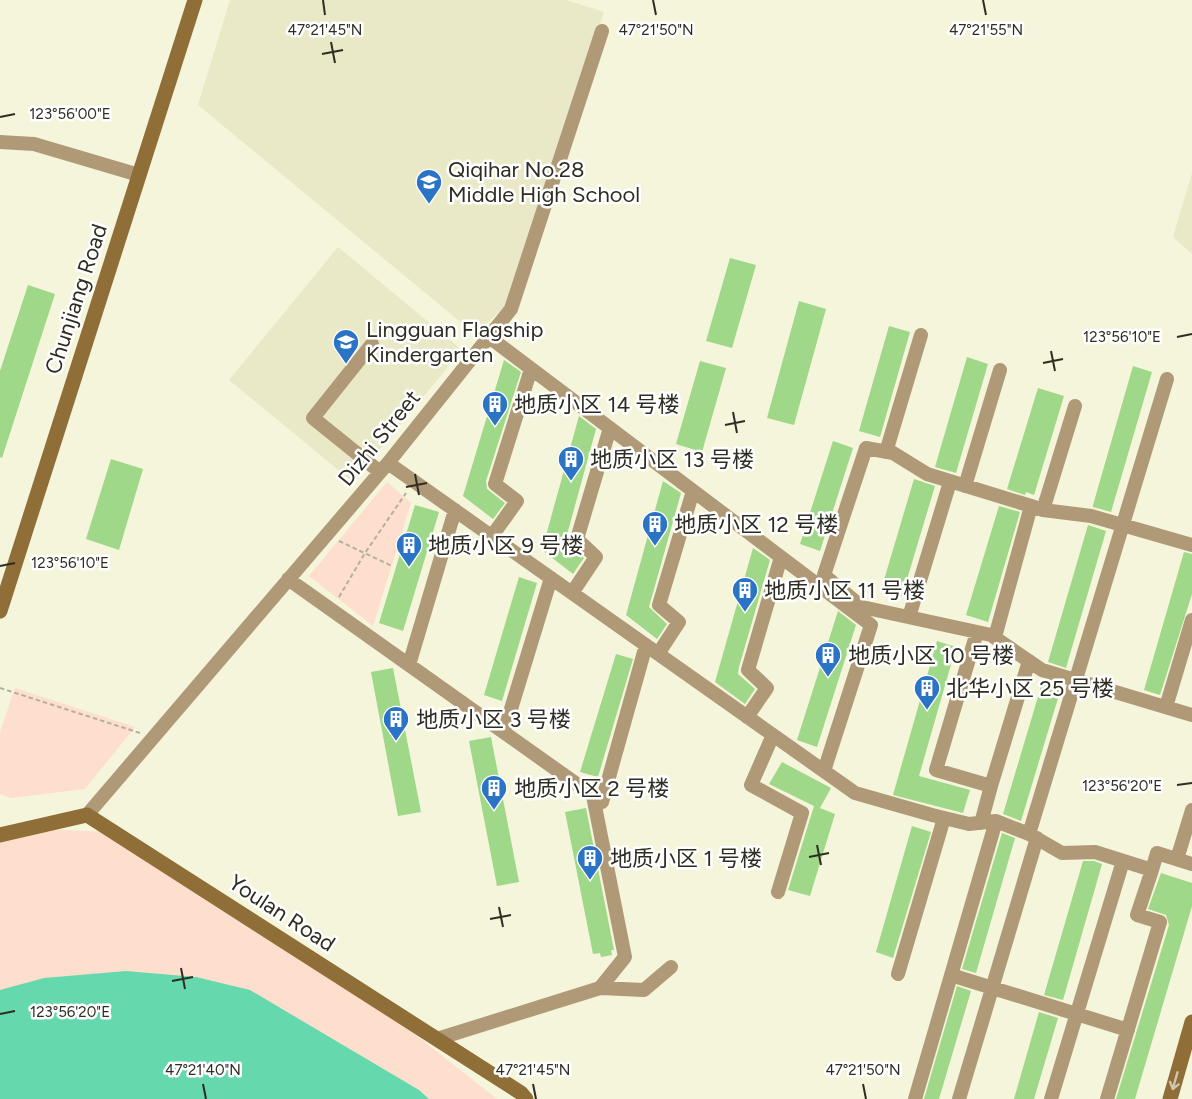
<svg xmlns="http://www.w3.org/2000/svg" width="1192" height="1099" font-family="Figtree,'Noto Sans SC',sans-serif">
  <rect width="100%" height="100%" fill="#f4f5da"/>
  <!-- built -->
  <path fill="#e9e9c8" d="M230,0H566L604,12L508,304L475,334L198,105Z
    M1192,173V254L1173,237Z
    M338,247L462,350L353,482L229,380Z"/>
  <!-- green -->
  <path fill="#fedecd" d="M387,482L411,503L373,626L309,576Z
    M15,688L135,727L85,789L11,798L0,794V732Z
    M40,829L113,832L349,982L497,1099H0V840Z"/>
  <!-- water -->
  <path fill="#65d9ad" d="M126,971L196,977L250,990L419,1090L429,1099H0V990L44,978Z"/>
  <!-- building -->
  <path fill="#9fd888" d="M730,258L756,265L732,348L706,341Z
    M28,285L55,294L2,458L0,457V371Z
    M799,301L826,309L794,425L767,418Z
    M889,326L910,332L880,437L859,431Z
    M967,357L988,364L956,473L935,467Z
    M504,360L521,372L486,481L487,489L505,503L493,519L463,496Z
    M700,361L726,368L702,452L676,444Z
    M1133,366L1152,372L1111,512L1093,507V505Z
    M1038,388L1064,396L1034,495L1026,492L1025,495L1007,489Z
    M579,416L596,429L565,542L584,558L573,574L542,550Z
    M833,441L853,448L820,551L800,544Z
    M111,459L143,469L119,550L86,539Z
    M914,479L935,486L902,596L881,590Z
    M663,481L681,493L649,607L667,624L657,639L626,615Z
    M415,505L439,512L403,631L379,623Z
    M999,506L1020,512L988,622L966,615Z
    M1088,525L1106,531L1066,668L1048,662Z
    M753,548L770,560L739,667L738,674L755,689L745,704L715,682Z
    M1184,552L1192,554V594L1160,695L1144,690Z
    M519,577L537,583L502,701L484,695Z
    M838,611L856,625L817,747L797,740Z
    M937,641L956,647L919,776L970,790L963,813L893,795Z
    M616,654L633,659L598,777L580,772Z
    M393,668L421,812L398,816L371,672Z
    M1043,680L1062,685L1021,821L1003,814Z
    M491,737L519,882L497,886L469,741Z
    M782,762L831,788L820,808L835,814L810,896L788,890L814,806L769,784Z
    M586,808L614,950H611L612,955L601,957L600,953L593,954L565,812Z
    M912,826L931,832L893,958L876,952Z
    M1002,833L1015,838L976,973L962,969Z
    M1083,861H1094L1102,864L1063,1000L1044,995Z
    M1161,873L1192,883V906L1135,1099H1116L1169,925L1166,915L1148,909Z
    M957,986L971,991L939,1099H924Z
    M1039,1012L1058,1018L1034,1099H1014Z"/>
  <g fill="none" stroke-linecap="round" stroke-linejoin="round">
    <!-- path -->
    <path stroke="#b1b29d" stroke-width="2" stroke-dasharray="4.5 3" stroke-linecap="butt" d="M339,541L392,566
      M339,597L365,553L406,493
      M0,688L140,733"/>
    <!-- street -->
    <path stroke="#b09976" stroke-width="14" d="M0,142L34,144L139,175
      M489,337L871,625L824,771
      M372,344L313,418L380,472
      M886,452L921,335
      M388,463L855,793L932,815L969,824L996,821L1029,834L1062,853L1095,852L1152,870L1157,853L1192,864
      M965,486L1000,370
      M1043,510L1075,406
      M492,536L517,501L495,484L531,369
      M1192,545L1091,516L1043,510L1031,506L927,474L893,453L866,448L824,575L862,607L991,635L1042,670L1192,715
      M288,579L602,802L646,645
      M572,593L596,557L577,539L610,428
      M909,617L950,482
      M977,632L936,770L991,786L981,823
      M995,637L1031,506
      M658,654L679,622L659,605L693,491
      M409,665L455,510
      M1166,707L1192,620
      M747,717L767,688L748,670L781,557
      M504,732L551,578
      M773,735L751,785L802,813L778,892
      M991,786L1029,661
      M593,796L625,957L600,988
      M87,815L388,463L511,309L602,31
      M1029,834L1167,379
      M1177,859L1192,810
      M898,974L944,818
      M951,975L1128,1030
      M437,1039L600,988L644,990L671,967
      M915,1099L996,821
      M959,1099L1037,838
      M1051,1099L1123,861
      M1107,1099L1160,922L1137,915L1152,870"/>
    <!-- secondary -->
    <path stroke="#8f6e37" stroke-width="15" d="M0,611L195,0
      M0,835L87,815L521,1093L526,1099
      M1170,1099L1192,1022"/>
  </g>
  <!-- one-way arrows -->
  <defs><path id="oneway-shaft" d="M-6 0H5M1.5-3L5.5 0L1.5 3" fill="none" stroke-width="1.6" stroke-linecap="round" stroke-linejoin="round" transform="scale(1.5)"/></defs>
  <use stroke="#d2c5af" href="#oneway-shaft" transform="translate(1175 1081) rotate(106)"/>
  <!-- ticks -->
  <path fill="none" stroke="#2d2d23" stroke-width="2" d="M323,0L325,15M653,0L656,15M983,0L986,15M331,42L335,63M322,54L343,50M0,117L15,114M1177,337L1192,334M1051,351L1055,371M1043,363L1063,359M733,412L737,433M725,425L745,421M415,474L419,495M406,487L427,483M0,566L15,563M1177,785L1192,783M817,845L821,865M809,857L829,853M499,907L503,927M490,919L511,915M181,968L185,989M172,981L193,977M0,1014L15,1011M203,1084L206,1099M533,1084L536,1099M863,1084L866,1099"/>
  <!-- icons -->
  <defs>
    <g id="school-pin" transform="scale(1.35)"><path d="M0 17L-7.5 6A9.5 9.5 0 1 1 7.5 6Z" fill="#2b73c4" stroke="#fff"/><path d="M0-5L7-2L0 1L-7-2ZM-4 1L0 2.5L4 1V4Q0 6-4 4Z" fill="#fff"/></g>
    <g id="building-pin" transform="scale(1.35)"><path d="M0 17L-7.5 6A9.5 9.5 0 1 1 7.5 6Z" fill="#2b73c4" stroke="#fff"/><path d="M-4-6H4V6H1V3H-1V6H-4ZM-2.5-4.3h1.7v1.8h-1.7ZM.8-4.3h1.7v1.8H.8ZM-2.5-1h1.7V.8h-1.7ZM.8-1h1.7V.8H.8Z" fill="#fff"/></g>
  </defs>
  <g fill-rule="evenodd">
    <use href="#school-pin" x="429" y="182"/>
    <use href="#school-pin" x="346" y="342"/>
    <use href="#building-pin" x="495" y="404"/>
    <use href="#building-pin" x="571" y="459"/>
    <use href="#building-pin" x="655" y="524"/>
    <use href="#building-pin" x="409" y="545"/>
    <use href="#building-pin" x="745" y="590"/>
    <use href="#building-pin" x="828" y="655"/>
    <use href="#building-pin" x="927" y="688"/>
    <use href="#building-pin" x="396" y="719"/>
    <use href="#building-pin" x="494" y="788"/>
    <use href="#building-pin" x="590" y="858"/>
  </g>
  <g text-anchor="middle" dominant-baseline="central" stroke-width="5" stroke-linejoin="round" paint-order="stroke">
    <!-- poi labels -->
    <g font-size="22" fill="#2d2d23" stroke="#fff" text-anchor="start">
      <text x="448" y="169">Qiqihar No.28<tspan x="448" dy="25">Middle High School</tspan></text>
      <text x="366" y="329">Lingguan Flagship<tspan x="366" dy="25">Kindergarten</tspan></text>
      <text x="514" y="404">地质小区 14 号楼</text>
      <text x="590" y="459">地质小区 13 号楼</text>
      <text x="674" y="524">地质小区 12 号楼</text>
      <text x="428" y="545">地质小区 9 号楼</text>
      <text x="764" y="590">地质小区 11 号楼</text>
      <text x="848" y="655">地质小区 10 号楼</text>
      <text x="946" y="688">北华小区 25 号楼</text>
      <text x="416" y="719">地质小区 3 号楼</text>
      <text x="514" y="788">地质小区 2 号楼</text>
      <text x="610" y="858">地质小区 1 号楼</text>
    </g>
    <!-- street labels -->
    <g font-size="22" fill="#2d2d23" stroke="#fff">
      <text transform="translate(76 299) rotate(-72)">Chunjiang Road</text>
      <text transform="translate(379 438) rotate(-51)">Dizhi Street</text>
      <text transform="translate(282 913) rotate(33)">Youlan Road</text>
    </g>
  </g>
  <g font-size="15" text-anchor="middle" fill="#2d2d23" stroke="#fff" stroke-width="5" stroke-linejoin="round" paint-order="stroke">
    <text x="325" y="35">47°21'45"N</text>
    <text x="656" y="35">47°21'50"N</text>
    <text x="986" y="35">47°21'55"N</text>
    <text x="70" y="119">123°56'00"E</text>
    <text x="1122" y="342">123°56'10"E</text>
    <text x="70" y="568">123°56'10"E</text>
    <text x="1122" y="791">123°56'20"E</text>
    <text x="70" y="1017">123°56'20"E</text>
    <text x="203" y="1075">47°21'40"N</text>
    <text x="533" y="1075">47°21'45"N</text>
    <text x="863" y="1075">47°21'50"N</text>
  </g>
</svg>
